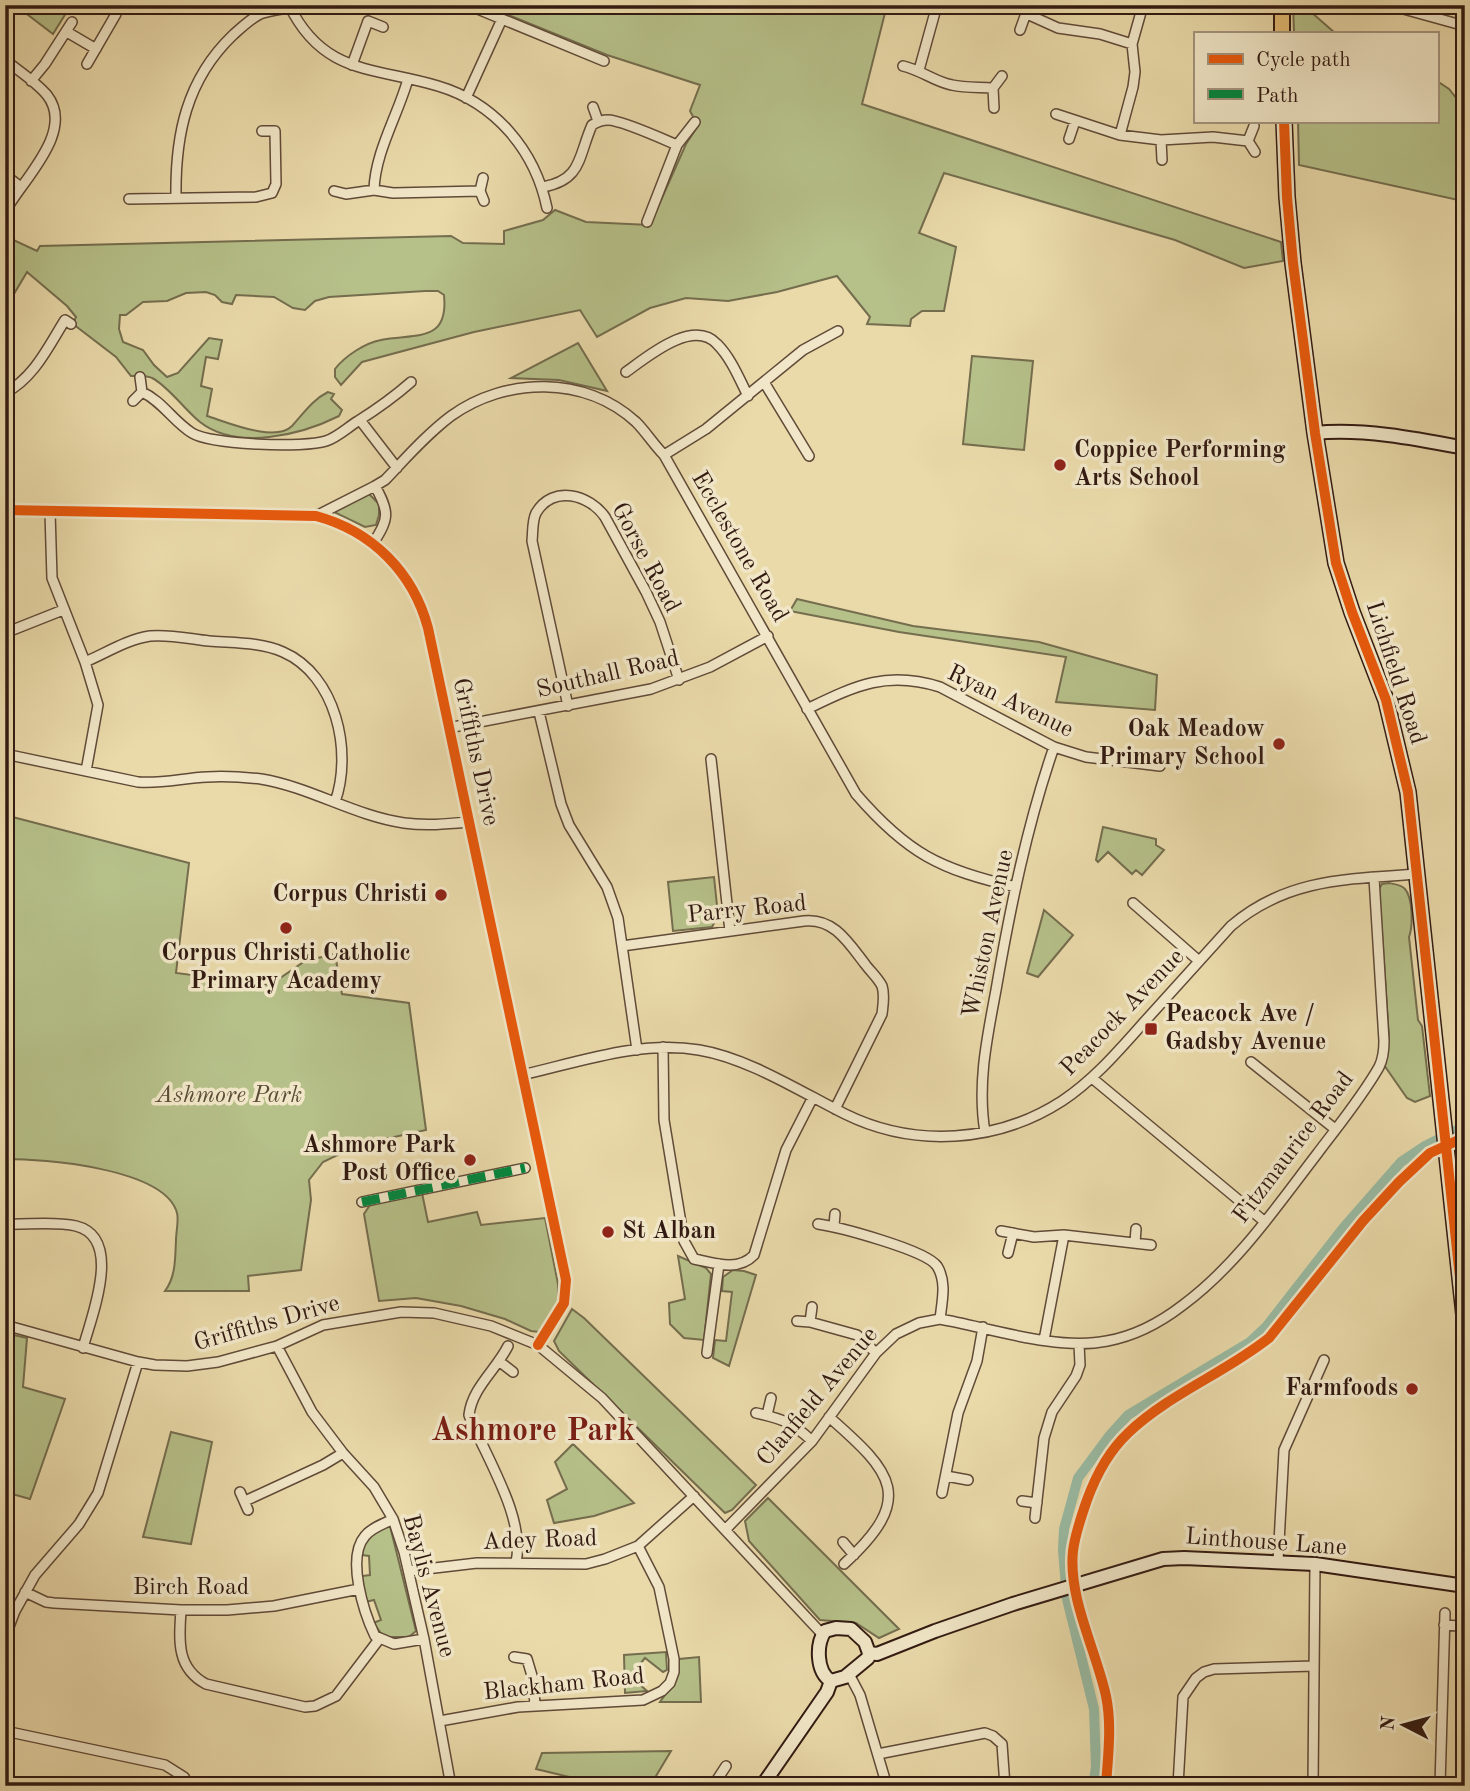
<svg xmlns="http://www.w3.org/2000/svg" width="1470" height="1791" font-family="'Old Standard TT',serif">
  <rect width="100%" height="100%" fill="#eadaaa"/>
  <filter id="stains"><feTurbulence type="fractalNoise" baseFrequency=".00286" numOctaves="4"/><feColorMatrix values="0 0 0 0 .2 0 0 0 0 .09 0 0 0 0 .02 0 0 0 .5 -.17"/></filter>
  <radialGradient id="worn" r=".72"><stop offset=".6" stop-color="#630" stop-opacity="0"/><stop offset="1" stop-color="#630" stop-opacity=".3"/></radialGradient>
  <!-- green -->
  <path fill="#b6c089" stroke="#746d4e" stroke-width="2" d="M15,5H71L53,34Z
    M484,5H887L862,104L1281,242L1283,261L1244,268L1175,240L944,173L919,233L956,247L944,311H922L911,319L910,326L867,324L870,317L837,276L777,292L728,301L686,298L650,308L597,337L580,310L474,332L362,362L341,385L335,377V369C345,356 365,343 381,340C414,333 449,344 444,295L438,291H425L329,297L315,301L305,310L293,308L274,297L236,295L232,304L222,302L215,295L206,292L186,293L167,301L143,302L126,315H120L119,329L123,342L143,350L154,365L167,377L178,373L209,338L222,340L218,359L206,357L201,386L212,389L207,416C227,422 275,443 292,426C304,413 312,400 328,392L334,394L331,399L342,410L339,416C301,435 237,451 200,422C186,411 167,385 152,378C147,375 137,376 131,376L116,357L73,324L76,317L67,306L27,272L5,309V236L37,251L40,246L451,236L463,243L504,244V231L543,220L555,210L586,222L650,225L686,144L698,126L690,111L700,85L607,55Z
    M1293,5H1303L1335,33H1294Z
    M1437,81L1449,89L1465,109V216L1463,201L1299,165L1298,121H1437Z
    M578,343L607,391L559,380L511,378Z
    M972,356L1033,361L1024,450L963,444Z
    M369,494L379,504V515L376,525L365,527L336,513L337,509Z
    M797,599L913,626L1039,642L1157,675L1155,710L1056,702L1066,657L899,632L790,611Z
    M5,815L189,863L176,973L270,985L305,961L335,954L342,994L409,1003L426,1130L358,1145L323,1162L309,1180L311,1200L301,1270L248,1276L249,1291H165C176,1276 175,1259 176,1240C176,1232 179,1220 177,1213C165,1168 44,1159 5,1159Z
    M1103,827L1156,839V845L1164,850L1142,875L1136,870L1132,874L1108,852L1098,862L1096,860Z
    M714,877L718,915L712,927L673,931L668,882Z
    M1389,883C1394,884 1402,885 1405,889C1413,898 1413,926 1409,937L1418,1020L1422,1026L1430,1096L1415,1102L1407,1098L1384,1065L1389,1038L1379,889L1382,884Z
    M1044,910L1073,935L1038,977L1027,973Z
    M422,1193L428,1222L477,1212L481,1225L545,1218L558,1284V1302L539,1332L531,1331L505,1319L461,1306L416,1298L379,1301L364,1214L370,1205Z
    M678,1256L706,1268L711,1274L704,1340L684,1338L670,1324L669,1303L685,1299Z
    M733,1270L744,1271L756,1275L729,1366L713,1358L715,1340L726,1341L732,1292L722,1291L723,1277Z
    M572,1309L584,1318L756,1485L732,1510L725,1513L559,1351L554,1341Z
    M5,1333L27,1338L23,1387L65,1399L30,1499L5,1492L7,1470L5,1468Z
    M171,1432L212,1442L191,1544L143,1537Z
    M573,1444L634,1503L594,1516L554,1523L547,1500L567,1489L555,1462Z
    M768,1498L899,1629L879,1638L856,1623L820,1620L749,1541L745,1521Z
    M390,1526L416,1631L409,1637H384L373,1623L381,1620L374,1600L365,1602L362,1576L370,1575L369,1556L361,1555C365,1537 372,1531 390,1526Z
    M666,1652L667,1670L663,1672L645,1658L630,1676L647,1691L625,1693L624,1655Z
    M699,1657L701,1702H660L677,1678L679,1659Z
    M671,1751L650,1786H607L536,1769L542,1753Z"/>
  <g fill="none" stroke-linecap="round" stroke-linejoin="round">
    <!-- canal -->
    <path stroke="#99bba3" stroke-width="10" d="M1093,1786L1096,1767L1094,1709L1067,1599L1063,1550L1064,1529L1078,1478L1110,1435L1128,1415L1250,1342L1266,1327L1344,1227L1401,1162L1425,1146L1465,1126"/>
    <!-- street casing -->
    <g stroke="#604a38" stroke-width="12">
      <path id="street" d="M289,5C323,75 374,67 438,86C495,103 535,150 547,208
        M468,5L604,61
        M1389,5L1465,26
        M1027,14L1058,28L1100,34L1132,44
        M1020,30L1029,5
        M67,32L96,49
        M5,60C19,71 36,82 47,95C76,132 21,181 5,212
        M87,64L116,14
        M352,65L368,21L383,27
        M903,66C921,70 935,82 952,85C965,88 980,87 993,88
        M919,70L937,5
        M31,81L45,64L72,22
        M466,98L502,19
        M593,107L598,121
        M994,108L993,88L1002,76
        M1056,114L1120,135L1161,140
        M1254,126L1248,141L1255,152
        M1120,135L1133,87L1135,72L1132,44L1143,5
        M1069,139L1075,121
        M1162,160L1161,140L1213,137L1248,141
        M5,175L21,187
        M483,178L480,191L484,201
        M543,187C582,180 578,157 592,125C597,122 602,120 608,120C621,120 663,139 677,145
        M374,190C375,152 398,115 408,79
        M334,191L346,194L374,190L393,193L480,191
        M176,198C175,136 186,80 233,35C241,28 253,16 263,13C272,10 281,9 290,8
        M129,199L256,197L272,193L276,184L275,131H262
        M647,222L677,145L695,122
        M626,372C647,357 693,318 717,344C731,358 739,378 748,396
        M764,382L809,456
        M142,392C162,401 174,422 192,433C211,445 305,448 326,441C338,437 348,427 358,421C377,409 394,397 411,382
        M5,393C34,378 48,347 65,320L71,324
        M133,401L142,392L140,377
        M360,420L397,468
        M664,455L706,429L803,350L838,331
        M5,510L316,516C372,531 413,572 428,628L566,1280L564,1303L538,1345
        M50,512L52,578L85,662L98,705L86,771
        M316,516L375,486
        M373,543C390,519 389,511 375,486L385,480C406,458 427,434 451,416C505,377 585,375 636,422C646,432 654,445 664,455L856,794C907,853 940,870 1016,887
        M5,633L63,610
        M85,662C106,653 128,639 150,636C169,634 190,639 209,641C233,643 261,642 283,652C336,675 353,752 335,802
        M568,706L532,541C533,532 532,521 536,513C553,484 590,495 605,517L646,592L660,622L679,680
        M807,709C855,686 886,670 940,687L1054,747L1086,757L1160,766
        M539,712L561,804L569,825L607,887L618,918L637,1050
        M448,728L651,689L710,667L768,636
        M5,754L138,782C161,784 184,778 207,777C225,776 243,777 261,779C310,787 355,816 404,823C426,826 447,824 469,822
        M711,759L730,931
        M1133,903L1199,961
        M622,946L804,921C834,918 848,942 865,964C870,971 878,978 882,986C885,995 883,1005 882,1014L835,1109
        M663,1047L664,1120L684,1241L694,1259C714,1263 738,1272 754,1255L786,1150L813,1097
        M1251,1062L1335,1129
        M522,1075C579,1062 641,1040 699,1050C748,1058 801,1092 845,1114C914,1148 997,1143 1062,1101C1095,1079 1120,1049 1146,1020C1174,989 1203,957 1231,926C1287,878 1349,879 1418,874
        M1092,1078L1265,1222
        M985,1132C977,1084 987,1038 996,990C1010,909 1027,825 1054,747
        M362,1202L525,1168
        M5,1224C27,1225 54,1221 76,1226C124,1238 91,1317 83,1348
        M818,1224C839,1227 926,1250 937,1266C947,1282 942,1301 940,1319
        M834,1226L835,1214
        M1001,1231L1034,1237L1064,1235L1151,1245
        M1135,1243L1136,1229
        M1008,1253L1013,1233
        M797,1321L810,1322L857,1335L876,1353
        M810,1322L812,1307
        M5,1325L138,1362L155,1365L187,1366L218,1362L277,1346L323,1325L401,1312L434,1313L491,1326L538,1345L602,1398L823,1635
        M1044,1340L1064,1235
        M277,1346L312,1412L343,1453L374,1487L393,1519L404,1552L424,1639L451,1786
        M508,1346C496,1370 472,1388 469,1415C485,1456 526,1518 516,1562
        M707,1353L719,1264
        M500,1362L513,1372
        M756,1413C782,1419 792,1422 812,1441
        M767,1415L771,1398
        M829,1417C893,1473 916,1498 844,1564
        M946,1476L968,1480
        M240,1492L248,1510
        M942,1493L958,1413L977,1361L983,1327
        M245,1501L323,1465L343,1453
        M1022,1501L1037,1503
        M1035,1518L1044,1438L1052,1412L1076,1376L1080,1365L1079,1344
        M393,1519C384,1524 372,1527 365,1536C346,1558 364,1613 375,1636L394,1644L424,1639
        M726,1529L812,1441L876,1353L896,1334L919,1323L940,1319C990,1328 1057,1351 1107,1341C1135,1336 1161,1322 1183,1305C1237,1265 1277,1206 1317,1154C1338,1126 1362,1097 1379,1067C1383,1059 1384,1050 1384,1041L1374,878
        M843,1542L854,1555
        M1278,1561L1284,1450L1324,1360
        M409,1571L477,1563L586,1564L605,1559L638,1546L694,1496
        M25,1592L46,1602L54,1603L181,1610H227L274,1606L359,1589
        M181,1610C179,1640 176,1668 206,1684L305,1707L315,1706L336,1696L380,1638
        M1444,1625L1460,1626
        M5,1637L15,1611L35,1575L79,1524L98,1493L138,1362
        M514,1657L527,1659L533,1679L535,1705
        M849,1674L860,1695L887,1786
        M440,1721L518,1707L643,1700L662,1691L670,1683L674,1672V1659L659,1587L638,1546
        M5,1731L165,1765L184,1777L189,1786
        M878,1754L985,1733L993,1736L1002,1744L1005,1786
        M713,1786L726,1766
        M1178,1786L1183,1697L1196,1678L1204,1672L1214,1669L1314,1666
        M1313,1786L1315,1564
        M1440,1786L1445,1613"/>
    </g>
    <!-- secondary casing -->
    <g stroke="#321a12" stroke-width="16">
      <path id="secondary" d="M1315,433C1363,428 1418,439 1465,448
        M869,1653L877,1654L935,1631L1013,1604L1163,1559L1184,1558L1315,1564L1465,1586
        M831,1681C816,1672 816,1644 825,1631L836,1628L851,1629L865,1642L869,1653
        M831,1681L845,1677L868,1658L869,1653
        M762,1786L827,1692L831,1681"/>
    </g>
    <!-- primary casing -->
    <g stroke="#321a12" stroke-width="18">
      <path id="primary" d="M1282,5V33
        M1284,121L1287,197L1293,263L1315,433L1336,563L1352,612L1386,700L1408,792L1465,1324"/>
    </g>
    <!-- street -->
    <use href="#street" stroke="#f1e7c8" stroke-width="9"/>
    <!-- secondary -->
    <use href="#secondary" stroke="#f1e7c8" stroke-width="12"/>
    <!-- primary -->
    <use href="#primary" stroke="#e5bd75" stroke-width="14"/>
    <!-- quiet -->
    <path stroke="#00873e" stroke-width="9" stroke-dasharray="18 9" stroke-linecap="butt" d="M362,1202L525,1168"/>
    <!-- cycleway casing -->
    <g stroke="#f1e7c8" stroke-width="15">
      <path id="cycleway" d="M1284,121L1287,197L1293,263L1315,433L1336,563L1352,612L1386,700L1408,792L1465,1324
        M5,510L316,516C372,531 413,572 428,628L566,1280L564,1303L538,1345
        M1106,1786C1108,1756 1112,1725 1106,1696C1096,1650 1068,1598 1073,1551C1075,1534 1081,1517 1087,1500C1096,1475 1108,1452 1128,1433C1169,1394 1225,1373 1269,1338L1363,1221L1399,1182L1430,1153L1465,1137"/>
    </g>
    <!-- cycleway -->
    <use href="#cycleway" stroke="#e8590c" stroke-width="10"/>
  </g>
  <!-- markers -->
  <g fill="#8f2418" stroke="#f1e7c8" stroke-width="2.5">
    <circle cx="1060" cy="465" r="7"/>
    <circle cx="1279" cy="744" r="7"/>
    <circle cx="441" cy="895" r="7"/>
    <circle cx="286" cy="928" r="7"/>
    <rect x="1144" y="1022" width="14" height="14" rx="3.5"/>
    <circle cx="470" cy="1160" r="7"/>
    <circle cx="608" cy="1232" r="7"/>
    <circle cx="1412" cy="1389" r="7"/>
  </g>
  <g text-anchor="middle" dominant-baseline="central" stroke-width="7" stroke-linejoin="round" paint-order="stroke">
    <!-- poi labels -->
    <g font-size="24" font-weight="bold" fill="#321a12" stroke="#f1e7c8" text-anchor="end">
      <text x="1074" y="451" text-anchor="start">Coppice Performing<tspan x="1074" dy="28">Arts School</tspan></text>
      <text x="1265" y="730">Oak Meadow<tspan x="1265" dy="28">Primary School</tspan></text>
      <text x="427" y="895">Corpus Christi</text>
      <text x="286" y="954" text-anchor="middle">Corpus Christi Catholic<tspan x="286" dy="28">Primary Academy</tspan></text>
      <text x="1165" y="1015" text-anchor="start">Peacock Ave /<tspan x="1165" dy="28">Gadsby Avenue</tspan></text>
      <text x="456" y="1146">Ashmore Park<tspan x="456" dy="28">Post Office</tspan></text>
      <text x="622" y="1232" text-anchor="start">St Alban</text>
      <text x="1398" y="1389">Farmfoods</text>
    </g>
    <!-- street labels -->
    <g font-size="24" fill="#321a12" stroke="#f1e7c8">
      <text transform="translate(739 547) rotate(60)">Ecclestone Road</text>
      <text transform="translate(645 558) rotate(62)">Gorse Road</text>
      <text transform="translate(1395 673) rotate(72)">Lichfield Road</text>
      <text transform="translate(608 675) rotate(-13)">Southall Road</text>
      <text transform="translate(1010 702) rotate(26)">Ryan Avenue</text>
      <text transform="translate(475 752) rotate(78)">Griffiths Drive</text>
      <text transform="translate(747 910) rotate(-6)">Parry Road</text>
      <text transform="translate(989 934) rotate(-78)">Whiston Avenue</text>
      <text transform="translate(1123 1013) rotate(-46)">Peacock Avenue</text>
      <text transform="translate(1294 1148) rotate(-53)">Fitzmaurice Road</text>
      <text transform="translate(267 1324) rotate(-16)">Griffiths Drive</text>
      <text transform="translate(818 1397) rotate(-50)">Clanfield Avenue</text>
      <text transform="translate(540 1541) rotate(-2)">Adey Road</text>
      <text transform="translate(1266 1543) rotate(4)">Linthouse Lane</text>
      <text transform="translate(428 1586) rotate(75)">Baylis Avenue</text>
      <text x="191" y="1588">Birch Road</text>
      <text transform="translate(564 1685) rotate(-6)">Blackham Road</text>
    </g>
    <!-- park labels -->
    <g font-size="24" font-style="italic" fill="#5a4c36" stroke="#f1e7c8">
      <text x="229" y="1096">Ashmore Park</text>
    </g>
    <!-- district labels -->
    <g font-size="32" font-weight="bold" fill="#7a1f14" stroke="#f1e7c8">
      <text x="533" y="1432">Ashmore Park</text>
    </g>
  </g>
  <!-- margin -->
  <rect width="1470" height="1791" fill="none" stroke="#eadaaa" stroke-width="28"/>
  <rect x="7" y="7" width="1456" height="1777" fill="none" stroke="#321a12" stroke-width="3.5"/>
  <rect x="14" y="14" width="1442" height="1763" fill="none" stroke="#321a12" stroke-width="2"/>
  <!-- legend -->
  <rect x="1194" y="32" width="245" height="91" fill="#f1e7c8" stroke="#a5957f" stroke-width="2"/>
  <rect x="1208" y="54" width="35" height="10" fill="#e8590c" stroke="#a5957f" stroke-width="2"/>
  <text x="1256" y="66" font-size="21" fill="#321a12">Cycle path</text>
  <rect x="1208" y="89" width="35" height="10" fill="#00873e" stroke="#a5957f" stroke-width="2"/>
  <text x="1256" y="102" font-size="21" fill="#321a12">Path</text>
  <!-- north arrow -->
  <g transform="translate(1404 1725) rotate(276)" stroke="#f1e7c8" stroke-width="5" paint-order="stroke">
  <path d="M0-5L12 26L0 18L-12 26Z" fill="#321a12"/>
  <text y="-10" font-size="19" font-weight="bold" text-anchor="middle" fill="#321a12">N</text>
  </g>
  <rect width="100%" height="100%" filter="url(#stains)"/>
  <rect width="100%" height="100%" fill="url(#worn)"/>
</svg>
